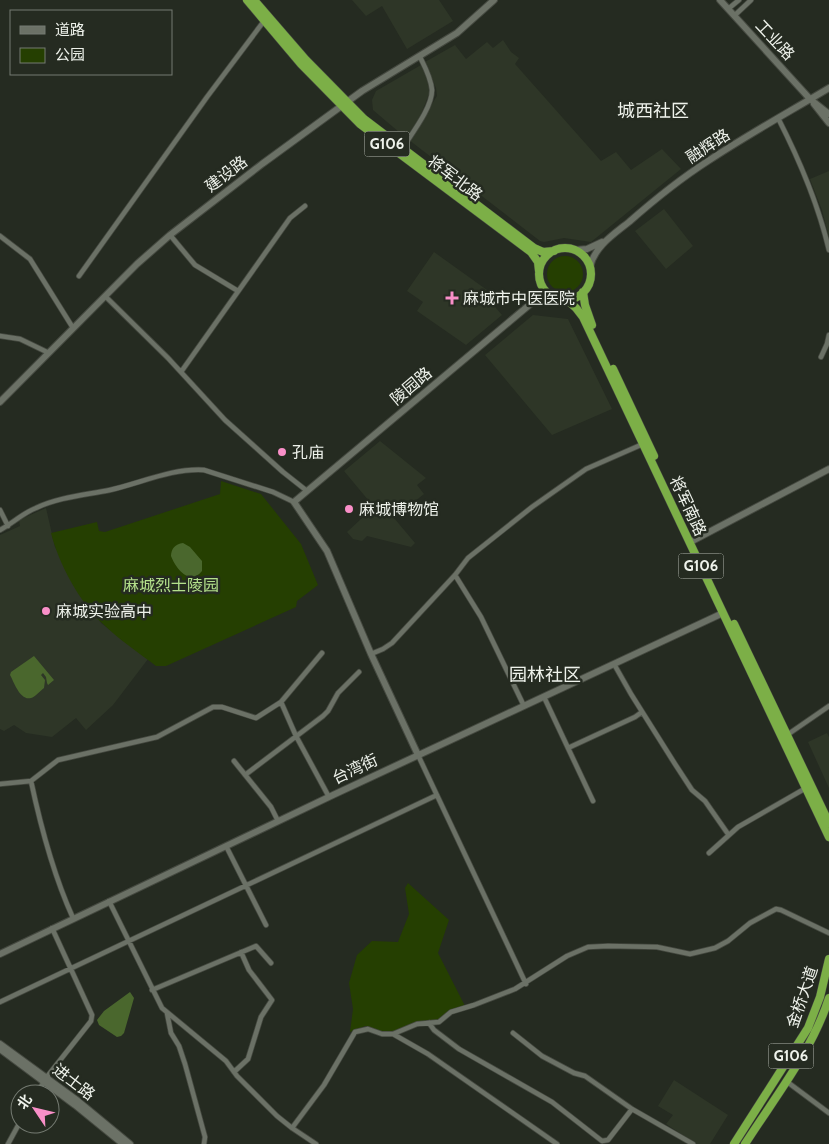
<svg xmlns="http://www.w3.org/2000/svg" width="829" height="1144" font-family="Cabin,'Noto Sans SC',sans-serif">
  <rect width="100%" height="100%" fill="#252b21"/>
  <!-- built -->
  <path fill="#2e3627" d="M352,0H439L453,21L407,49L382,6L366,16Z
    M503,40L511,52L519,58L515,64L601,161L616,152L631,170L662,149L681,169L591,242L564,238L544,242L540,241L409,140L437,96L436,88L425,62L455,45L466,59L487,42L493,48Z
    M421,65L429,80V94L420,117L406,138L373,110L372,100L376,91Z
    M829,171V237L822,210L810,179Z
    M664,209L693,246L666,269L635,231Z
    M434,252L487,290L484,294L502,315L466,345L417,311L423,302L407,291Z
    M533,315L568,319L612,409L552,435L485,355Z
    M380,441L426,478L417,485L424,494L394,518L415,543L411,547L367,536L362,541L353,539L347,532L374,507L344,471Z
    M46,508L55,547L101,623L148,659L113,705L86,730L76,718L52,737L26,733L14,725L4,731L0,729V535L20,526L19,520Z
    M827,733L829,737V788L808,742Z
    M674,1080L728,1115L710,1144H696L666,1124L673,1115L658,1106Z"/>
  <!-- green -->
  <path fill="#253f01" d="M547 274a18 18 0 1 1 36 0a18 18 0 1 1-36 0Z
    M221,481L261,494L301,544L318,585L297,601L296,607L166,666H156C138,652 118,639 102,623C80,603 58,562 51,533L97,522L99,531L105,532L220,494Z
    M408,883L449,920L438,953L465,1006L440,1020L419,1022L394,1032L386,1033L365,1026L350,1032L353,1009L349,983L357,955L372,941L398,942L409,914L405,888Z"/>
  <!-- water -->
  <path fill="#4a672d" d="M183,543L190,547L202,561V571C190,586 176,569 171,556C171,549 175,544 183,543Z
    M34,656L54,680L48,685L47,683L46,677L43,673L41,675L45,680L44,688C40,691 35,697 31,698C20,701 14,682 10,675L11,672Z
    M130,992L134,998L124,1033L121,1036L117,1037L99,1025L97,1020L104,1011Z"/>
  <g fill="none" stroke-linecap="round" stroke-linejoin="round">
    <!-- street casing -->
    <g stroke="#454940" stroke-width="6">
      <path id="street" d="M728,9L739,0
        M734,16L751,0
        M778,118C800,161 818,203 829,250
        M402,149C412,133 432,108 432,90C431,78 425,67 420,57
        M170,235L195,265L238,291
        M0,236L30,259L73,328
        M79,276L207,97L264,21
        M105,296L168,358L225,420L283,472L307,491
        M0,336L20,339L49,353
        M821,357L827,344L829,335
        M181,372L290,218L305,206
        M0,510L8,526
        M0,530C13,523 23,513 36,508C59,497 86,495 110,490C141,483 172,468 204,470L273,492L294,502
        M455,575L481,617L524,706
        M371,654L383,649L392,643L455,575L468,558L532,507L586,469L643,444
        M614,664L631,694L675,764L692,790L705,801L728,834
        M544,697L593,801
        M281,702L296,736L329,797
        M787,735L829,706
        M568,748L635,717L642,712
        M418,755L526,984
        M234,761L271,807L278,821
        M245,775L323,716L328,711L338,693L359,672
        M31,781C41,828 53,874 73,918
        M0,784L31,781L58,760L157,737L213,707H222L256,718L281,702L322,653
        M226,846L266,925
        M709,853L738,827L806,788
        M109,901L162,1008L226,1061L237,1076L277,1116L292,1128L316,1144
        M152,990L256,946L271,963
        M0,1002L437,795
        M167,1013L171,1033L179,1046L185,1064L205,1137L204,1144
        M429,1023L434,1030L459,1049L552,1102L602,1141L608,1140L632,1109
        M513,1033L542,1056L574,1073L585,1076L632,1109L693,1144
        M393,1034L428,1054L557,1144
        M234,1072L248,1059L261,1017L272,1000L249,970L241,952
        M46,1078L91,1021L92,1015L52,928
        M786,1081L829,1113
        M36,1094L44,1082
        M292,1128L324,1085L355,1032L368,1029L382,1034H393L417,1024L439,1022L451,1012L474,1005L515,989L567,956L588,947L608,946L657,947L690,954L715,948L728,941L750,923L776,909L781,910L829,933
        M8,1144L20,1122"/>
    </g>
    <!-- secondary casing -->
    <g stroke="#454940" stroke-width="8">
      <path id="secondary" d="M720,0L810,99L829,114
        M814,104L829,123
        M576,250L587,249L602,242
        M590,267C594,247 614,234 629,222C654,200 680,179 708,161C747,135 789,112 829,88
        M0,402L137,264L170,235L262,164L362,91L457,33L494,0
        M694,540L829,469
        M418,755L371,654L327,551L294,502L546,291
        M0,954L333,795L723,613
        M0,1044L78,1101L130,1144
        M0,1049L75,1105L123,1144"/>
    </g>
    <!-- highway casing -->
    <g stroke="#454940" stroke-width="9">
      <path id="highway" d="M247,0L301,64L360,124L531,252L538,262L539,271
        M254,0L306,60L364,119L534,248L543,252L554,251
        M539 274a26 26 0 1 1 52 0a26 26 0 1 1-52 0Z
        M583,292L585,305L592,325
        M567,300L576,308L583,317L829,837
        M613,369L654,456
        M734,624L829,823
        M734,1144L808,1028L820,997L829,959
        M745,1144C775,1097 812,1051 829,998"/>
    </g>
    <!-- street -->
    <use href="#street" stroke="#6b7166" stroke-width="4.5"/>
    <!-- secondary -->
    <use href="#secondary" stroke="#6b7166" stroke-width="6"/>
    <!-- highway -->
    <use href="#highway" stroke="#7caf47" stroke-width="8"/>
  </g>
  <!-- markers -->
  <g fill="#f98fc8" stroke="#252b21" stroke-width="2">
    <path d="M449.5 290.5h5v5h5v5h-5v5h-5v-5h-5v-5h5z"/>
    <circle cx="282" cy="452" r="5"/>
    <circle cx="349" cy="509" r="5"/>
    <circle cx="46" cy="611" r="5"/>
  </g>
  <g text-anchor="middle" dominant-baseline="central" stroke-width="5" stroke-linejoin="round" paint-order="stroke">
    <!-- shield labels -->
    <g fill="#252b21" stroke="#b2b6ae" stroke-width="1">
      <rect x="364.5" y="131.5" width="45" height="25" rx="4"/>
      <rect x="678.5" y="553.5" width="45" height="25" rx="4"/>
      <rect x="768.5" y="1043.5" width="45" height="25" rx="4"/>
    </g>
    <g font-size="15" font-weight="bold" fill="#eef2eb">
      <text x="387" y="144">G106</text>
      <text x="701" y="566">G106</text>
      <text x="791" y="1056">G106</text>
    </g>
    <!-- street labels -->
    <g font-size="16" fill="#eef2eb" stroke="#252b21">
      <text transform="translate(775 40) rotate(47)">工业路</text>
      <text transform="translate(708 146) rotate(-33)">融辉路</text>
      <text transform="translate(226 174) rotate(-37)">建设路</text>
      <text transform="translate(455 178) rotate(37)">将军北路</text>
      <text transform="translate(411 386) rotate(-40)">陵园路</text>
      <text transform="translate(688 506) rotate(65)">将军南路</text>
      <text transform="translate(355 769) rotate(-25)">台湾街</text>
      <text transform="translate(802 997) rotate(-71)">金桥大道</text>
      <text transform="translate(74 1082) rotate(37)">进士路</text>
    </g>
    <!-- poi labels -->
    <g font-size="16" fill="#eef2eb" stroke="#252b21" text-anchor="start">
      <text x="463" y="298">麻城市中医医院</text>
      <text x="292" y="452">孔庙</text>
      <text x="359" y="509">麻城博物馆</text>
      <text x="56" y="611">麻城实验高中</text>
    </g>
    <!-- park labels -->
    <g font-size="16" fill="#b3e08b" stroke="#252b21">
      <text x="171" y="585">麻城烈士陵园</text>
    </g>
    <!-- neighbourhood labels -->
    <g font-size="18" fill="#eef2eb" stroke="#252b21">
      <text x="653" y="111">城西社区</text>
      <text x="545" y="675">园林社区</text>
    </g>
  </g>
  <!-- legend -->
  <rect x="10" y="10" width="162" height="65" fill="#252b21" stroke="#757b72"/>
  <rect x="20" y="26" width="25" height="8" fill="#6b7166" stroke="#757b72"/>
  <text x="55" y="35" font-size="15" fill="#eef2eb">道路</text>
  <rect x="20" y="48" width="25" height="15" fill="#253f01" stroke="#757b72"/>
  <text x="55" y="60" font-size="15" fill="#eef2eb">公园</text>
  <!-- north arrow -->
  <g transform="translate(35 1109) rotate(305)"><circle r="24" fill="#252b21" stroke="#757b72"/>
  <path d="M0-4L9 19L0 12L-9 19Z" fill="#f98fc8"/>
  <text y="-8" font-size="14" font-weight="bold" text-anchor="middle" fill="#eef2eb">北</text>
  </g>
</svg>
